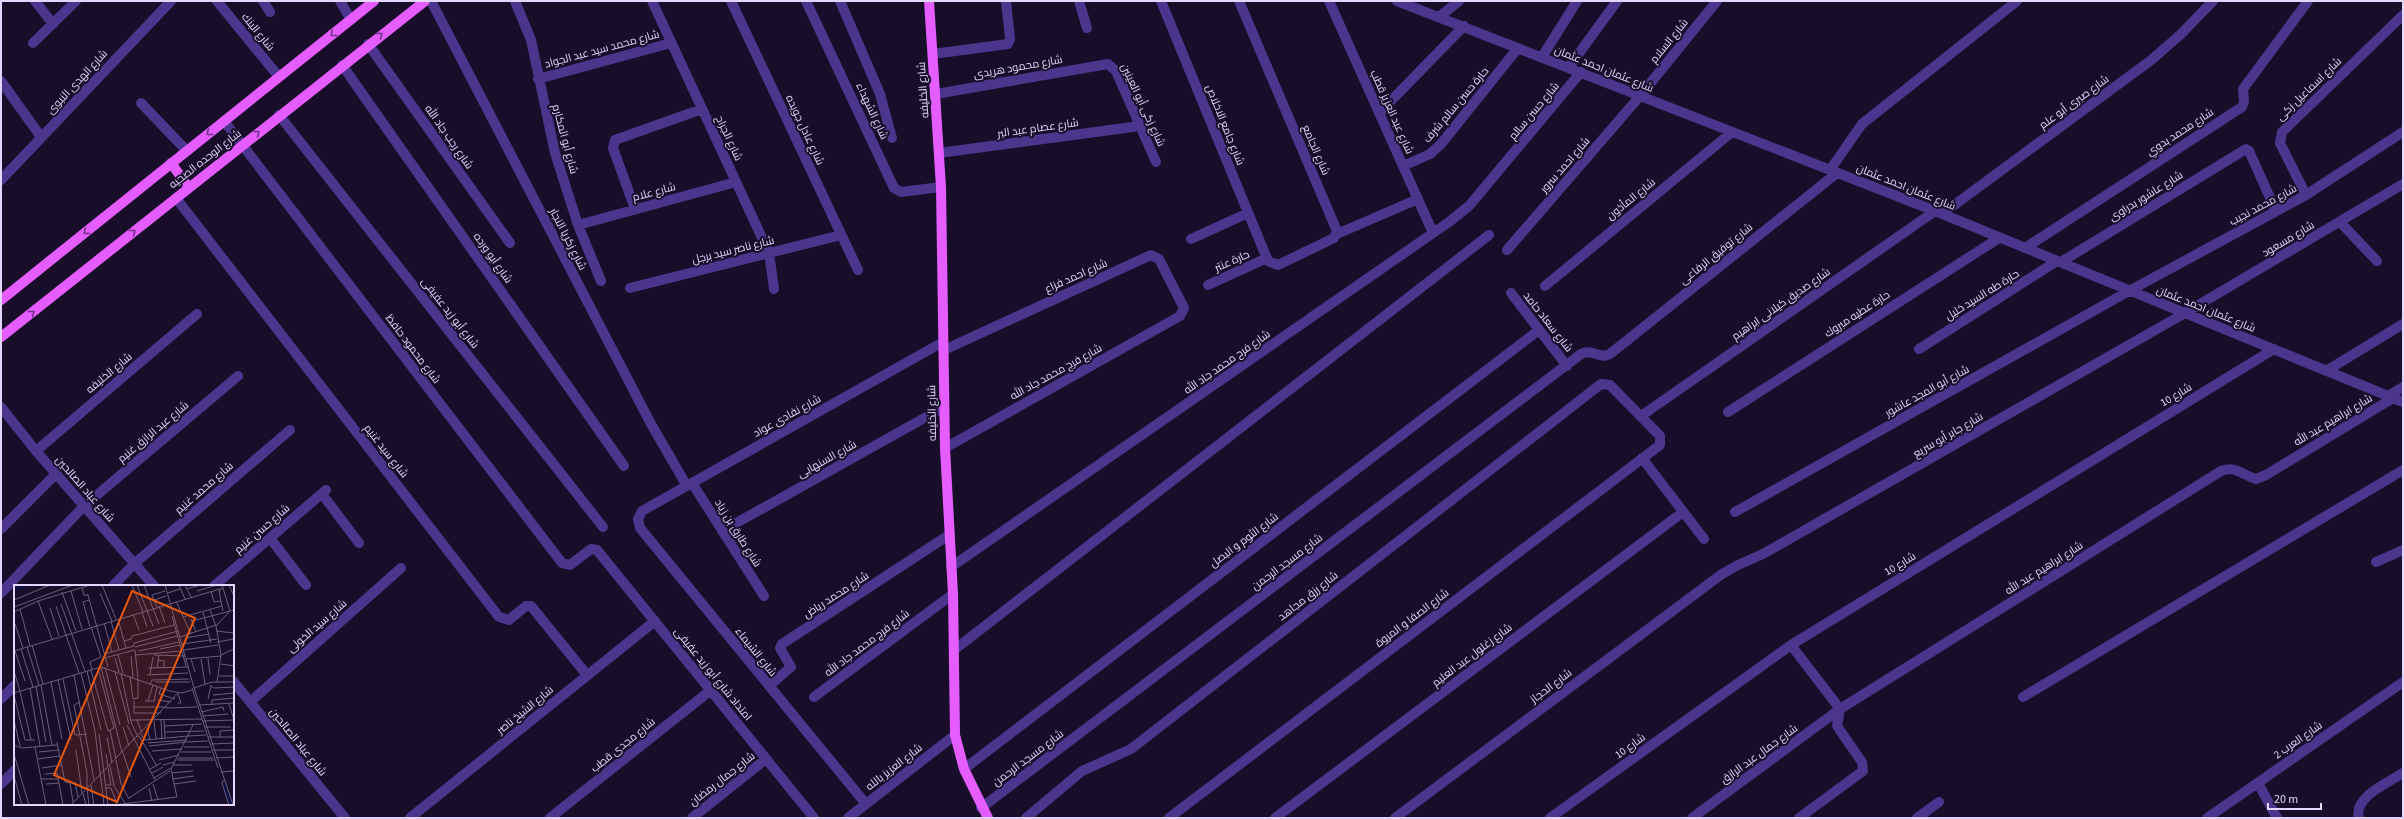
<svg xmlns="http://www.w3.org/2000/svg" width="2404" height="819" font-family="'Source Sans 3',Cairo,sans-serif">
  <rect width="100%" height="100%" fill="#190e2a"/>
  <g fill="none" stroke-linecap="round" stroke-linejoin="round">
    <!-- minor -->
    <path stroke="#4b358d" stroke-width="10" d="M35,1L53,24
      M217,1L279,77
      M263,1L270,12
      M340,1L351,20
      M431,1L651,424L687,486
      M515,1L531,40L555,153L578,225L601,281
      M652,1L769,253L774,289
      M731,1L858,270
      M806,1L894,188L901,192L941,187
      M840,1L880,94L892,138
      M1079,1L1087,28
      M1161,1L1268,261L1278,265L1334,238L1337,231L1239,1
      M1329,1L1433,233
      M1397,1L1935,211L2403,402
      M1439,17L1459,1
      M33,43L76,1
      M368,44L510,243
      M933,54L1008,44L1010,39L1006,1
      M1542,57L1577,1
      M342,65L624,466
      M1569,67L1617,1
      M538,79L671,43
      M1,81L41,137
      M936,94L1108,64L1116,71L1156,162
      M141,103L187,151
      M1379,113L1464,26
      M279,115L603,527
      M224,121L562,563L570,565L591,549L597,550L814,818
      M939,153L1140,126
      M1403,166L1430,154L1441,144L1518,48
      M1830,170L1862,124L2017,1
      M1,180L171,1
      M2306,195L2280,143L2282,132L2403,15
      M176,198L499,617L509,620L526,606H531L587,675
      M635,209L613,148L615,140L702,109
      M1942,214L2150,61L2180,35L2213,1
      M2340,222L2377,261
      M578,225L736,182
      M1337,234L1418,199
      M1191,239L1248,213
      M2025,248L2242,107L2244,102L2243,89L2308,1
      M1507,250L1640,96L1717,1
      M2061,262L2246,149L2249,151L2276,211
      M1208,285L1267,258
      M1545,286L1732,132
      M630,288L841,235
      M1511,293L1567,366
      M1919,349L2057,261
      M944,350L1151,255L1159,259L1184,308L1180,316L945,448
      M2326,371L2403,324
      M2388,396L2403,387
      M1,407L36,451L154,586
      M1728,412L1999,238
      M1641,416L1935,211
      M36,451L197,314
      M1642,458L1704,539
      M692,483L764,596
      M322,494L359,543
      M1735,512L2129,291L2306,195L2403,132
      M1,529L56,474
      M722,531L944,407
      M270,538L306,585
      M2376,562L2403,550
      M951,567L1449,222L1469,206L1581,72
      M113,586L134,564L290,430
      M214,586L326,490
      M1,593L84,506L238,376
      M1791,645L1840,709
      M954,650L1489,235
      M233,681L345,818
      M769,686L791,667L780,648L782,644L949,535
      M814,697L953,594
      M2023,697L2403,470
      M1,699L15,685
      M250,702L401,568
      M964,769L1539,330
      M2258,783L2277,818
      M1,784L15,770
      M866,804L640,528L638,519L642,511L943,342
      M981,808L1581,354C1592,348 1600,360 1610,354L1837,173
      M410,818L655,621
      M550,818L711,690
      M692,818L766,759
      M848,818L955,735
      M1026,818L1082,771L1131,749L1601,384L1610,385L1660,436V445L1169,818
      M1275,818L1683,512
      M1395,818L1722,574L1738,565L1763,554L2185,313L2403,184
      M1550,818L1791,645L2274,349
      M1692,818L1840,709L2221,471C2236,465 2242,475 2256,479L2266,475L2393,398
      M1799,818L1863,771L1862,762L1837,726L1840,709
      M1917,818L1939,802
      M2207,818L2403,682
      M2359,818C2353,797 2388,783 2403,773"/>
    <!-- major -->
    <path stroke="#e65dff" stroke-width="10" d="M929,1L941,187L945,448L953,594L955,735L964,769L988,818
      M171,163L189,188
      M1,300L374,1
      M1,337L425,1"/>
  </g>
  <!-- one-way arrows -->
  <defs><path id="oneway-chevron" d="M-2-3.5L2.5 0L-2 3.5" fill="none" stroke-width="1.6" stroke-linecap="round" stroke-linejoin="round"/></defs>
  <g stroke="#75328a">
    <use href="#oneway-chevron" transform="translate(333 34) rotate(141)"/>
    <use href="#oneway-chevron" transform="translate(380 35) rotate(-37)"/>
    <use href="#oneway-chevron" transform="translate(209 133) rotate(141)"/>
    <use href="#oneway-chevron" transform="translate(257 133) rotate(-39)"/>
    <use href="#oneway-chevron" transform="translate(86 232) rotate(141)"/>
    <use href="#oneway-chevron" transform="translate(133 232) rotate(-38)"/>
    <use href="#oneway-chevron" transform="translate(32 313) rotate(-38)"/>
  </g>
  <g text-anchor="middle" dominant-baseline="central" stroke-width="4" stroke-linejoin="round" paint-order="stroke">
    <!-- street labels -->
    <g font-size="11" fill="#e4d6ff" stroke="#190e2a">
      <text transform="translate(258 32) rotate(51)">شارع البنك</text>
      <text transform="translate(1669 41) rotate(-51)">شارع السلام</text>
      <text transform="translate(602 49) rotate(-15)">شارع محمد سيد عبد الجواد</text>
      <text transform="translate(1018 67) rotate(-10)">شارع محمود هريدى</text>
      <text transform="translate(1604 69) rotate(22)">شارع عثمان احمد عثمان</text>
      <text transform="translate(77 82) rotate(-47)">شارع الهدى النبوى</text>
      <text transform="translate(2309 89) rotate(-44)">شارع اسماعيل زكى</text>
      <text transform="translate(923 90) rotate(-94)">شارع الخليفه</text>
      <text transform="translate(2074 102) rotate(-36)">شارع صبرى أبو علم</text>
      <text transform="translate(1143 105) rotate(65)">شارع زكى أبو العينين</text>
      <text transform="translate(1456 105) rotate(-50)">حارة حسن سالم شرف</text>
      <text transform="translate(872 111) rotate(65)">شارع الشهداء</text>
      <text transform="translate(1534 111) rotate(-50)">شارع حسن سالم</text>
      <text transform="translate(1392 112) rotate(66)">شارع عبد العزيز قطب</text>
      <text transform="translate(1225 125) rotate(68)">شارع جامع الاخلاص</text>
      <text transform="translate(1038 128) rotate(-8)">شارع عصام عبد البر</text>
      <text transform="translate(805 130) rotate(65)">شارع عادل جويده</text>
      <text transform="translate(2180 132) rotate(-33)">شارع محمد بدوي</text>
      <text transform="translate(449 137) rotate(55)">شارع رجب جاد الله</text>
      <text transform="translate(729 138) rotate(65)">شارع الجراح</text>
      <text transform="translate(565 139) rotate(75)">شارع أبو المكارم</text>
      <text transform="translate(1316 150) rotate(67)">شارع الجامع</text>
      <text transform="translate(205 159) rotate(-38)">شارع الوحده الصحيه</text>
      <text transform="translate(1565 165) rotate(-49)">شارع احمد سرور</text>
      <text transform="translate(1906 187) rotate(22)">شارع عثمان احمد عثمان</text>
      <text transform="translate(654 192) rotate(-15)">شارع علام</text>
      <text transform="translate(2146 196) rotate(-32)">شارع عاشور بدراوى</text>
      <text transform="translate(1631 199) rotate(-39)">شارع المأذون</text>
      <text transform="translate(2263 205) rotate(-28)">شارع محمد نجيب</text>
      <text transform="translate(568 239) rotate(63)">شارع زكريا النجار</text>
      <text transform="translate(2288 239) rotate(-31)">شارع مسعود</text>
      <text transform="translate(733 250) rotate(-14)">شارع ناصر سيد برجل</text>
      <text transform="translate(1716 254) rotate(-39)">شارع توفيق الرفاعى</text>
      <text transform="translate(493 258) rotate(55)">شارع أبو ورده</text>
      <text transform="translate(1232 261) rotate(-24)">حارة عنتر</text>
      <text transform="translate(1076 276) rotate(-24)">شارع احمد فزاع</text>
      <text transform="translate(1982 295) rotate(-32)">حارة طه السيد خليل</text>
      <text transform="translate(1781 304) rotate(-35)">شارع صديق كيلانى ابراهيم</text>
      <text transform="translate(2206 309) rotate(22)">شارع عثمان احمد عثمان</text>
      <text transform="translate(450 313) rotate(52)">شارع أبو زيد عفيفى</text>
      <text transform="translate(1857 314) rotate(-33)">حارة عطيه مبروك</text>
      <text transform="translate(1548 322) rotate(52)">شارع سعاد حامد</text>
      <text transform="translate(413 349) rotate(53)">شارع محمود حافظ</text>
      <text transform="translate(1227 362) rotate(-35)">شارع فرح محمد جاد الله</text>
      <text transform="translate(1056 372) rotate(-29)">شارع فرج محمد جاد الله</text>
      <text transform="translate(109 373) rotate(-40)">شارع الخليفه</text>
      <text transform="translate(1927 391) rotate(-29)">شارع أبو المجد عاشور</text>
      <text transform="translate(2176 395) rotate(-31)">شارع 10</text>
      <text transform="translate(932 413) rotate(-91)">شارع الخليفه</text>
      <text transform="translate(787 416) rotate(-29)">شارع نفادى عواد</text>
      <text transform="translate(2333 420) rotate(-31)">شارع ابراهيم عبد الله</text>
      <text transform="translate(153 432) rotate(-40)">شارع عبد الرازق غنيم</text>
      <text transform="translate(1948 435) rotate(-30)">شارع جابر أبو سريع</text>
      <text transform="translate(386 451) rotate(52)">شارع سيد غنيم</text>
      <text transform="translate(827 459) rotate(-29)">شارع السنهابى</text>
      <text transform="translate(204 488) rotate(-41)">شارع محمد غنيم</text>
      <text transform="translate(85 489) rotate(49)">شارع عباد الصالحين</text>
      <text transform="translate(262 529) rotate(-41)">شارع حسن غنيم</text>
      <text transform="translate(738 533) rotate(58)">شارع طارق بن زياد</text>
      <text transform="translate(1244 540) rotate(-37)">شارع الثوم و البصل</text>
      <text transform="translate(1287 562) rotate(-37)">شارع مسجد الرحمن</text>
      <text transform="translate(1900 564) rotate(-31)">شارع 10</text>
      <text transform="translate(2044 568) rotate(-32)">شارع ابراهيم عبد الله</text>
      <text transform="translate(836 595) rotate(-33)">شارع محمد رياض</text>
      <text transform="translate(1308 596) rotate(-38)">شارع رزق مجاهد</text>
      <text transform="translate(1412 618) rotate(-37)">شارع الصفا و المروة</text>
      <text transform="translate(317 626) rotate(-41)">شارع سيد الخولى</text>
      <text transform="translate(867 643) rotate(-37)">شارع فرج محمد جاد الله</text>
      <text transform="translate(756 652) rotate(51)">شارع الشيماء</text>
      <text transform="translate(1472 655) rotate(-37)">شارع زغلول عبد العليم</text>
      <text transform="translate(713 674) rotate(51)">امتداد شارع أبو زيد عفيفى</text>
      <text transform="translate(1551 686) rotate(-37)">شارع الحجاز</text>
      <text transform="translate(525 710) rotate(-39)">شارع الشيخ ناصر</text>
      <text transform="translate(2298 740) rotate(-35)">شارع العرب 2</text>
      <text transform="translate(298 742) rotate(51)">شارع عباد الصالحين</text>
      <text transform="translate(623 745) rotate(-39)">شارع مجدى قطب</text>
      <text transform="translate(1630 746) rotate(-36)">شارع 10</text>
      <text transform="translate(1759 754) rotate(-36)">شارع جمال عبد الرازق</text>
      <text transform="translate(1028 758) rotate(-37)">شارع مسجد الرحمن</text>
      <text transform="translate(894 767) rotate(-38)">شارع العزيز بالله</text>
      <text transform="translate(722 779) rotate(-38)">شارع جمال رمضان</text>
    </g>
  </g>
  <!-- overview -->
  <g transform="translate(14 585)">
    <rect width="220" height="220" fill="#190e2a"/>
    <path fill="none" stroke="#05104b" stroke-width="2" d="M0,5L16,0M209,197L217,220"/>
    <path fill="none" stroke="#6a5e7f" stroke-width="1" d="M88,0L102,34M118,0L129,27M123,0L139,41M130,0L145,39M151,0L180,103L198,97H220M165,0L171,14M171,0L177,12M215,0L220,11M68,3L70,10H74L94,82M173,4L186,0M207,5L205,6L209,26M57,6L68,44M183,6L203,0M197,6L200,17L207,16M48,7L62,46M86,8L98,36M154,8L166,4M0,15L36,0M75,15L69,17L76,42M140,15L152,11M24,16L38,54M162,16L177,49M47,19L71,86M42,21L65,88M145,21L151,38M0,22L59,0M143,22L138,10L151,6M36,23L45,51M6,24L16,61M196,25L202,41L207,70L203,97M0,27L24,16L76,0M128,27L133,42M189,27L197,58M119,29L125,45M158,31L172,81M169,32L208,21M104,34L112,63M177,34L182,47M0,36L9,63M97,36L105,65M178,36L220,25M90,38L98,67M202,41L216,26L208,0M77,42L87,72L76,77L78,84M202,46L220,48M166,52L202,40M171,53L195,49M110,56L117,54L118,51L160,40M203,57L220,54M168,59L203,54M18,60L29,99M13,62L25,100M121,62L163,51M7,64L19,102M146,64L166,60M170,65L204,60M0,66L209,3M1,66L11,96M125,66L165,57M90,69L120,61V58L164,46M104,70L109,88M122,70L167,66M140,70L171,71M207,70L220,64M117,71L119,92M91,73L121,65L124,94M101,73L105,87M194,73L196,90M172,74L207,71M177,74L181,87M187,74L191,99M144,75L150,76V83M207,79L220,81M87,82L108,168M91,82L106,140M134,83L174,82M143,83L145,70M77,85L94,146L100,143L84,83M0,86L6,106M73,86L87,145M101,87L115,139M67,88L81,146L90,220M107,88L117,137L124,152M60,90L80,195M133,90L174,88M136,90L139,72M116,91L119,114L124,113V94M205,91H220M49,94L61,150L73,149M44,95L57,155M37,97L48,154M142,97H176M136,99L138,95L175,94M27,100L38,160M22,101L32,157M197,101L200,103L220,102M16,103L26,161M147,103L145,109L161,114M178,103L204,183M180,103L219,220M6,106L17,155M0,108L87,82L156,106L168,108L178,105M0,110L11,155H21M199,110L220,108M194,114L197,100M144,115L157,117M120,116V128H147M131,116H140L143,102M134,116L139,100M66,117L60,120L73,188V203M164,118H167L164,109M215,119L220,135M185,120L220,118M198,120V115L220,113M120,122H153M152,123L183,122M187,127L209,122L210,126M188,131L214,129M150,134L151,153M0,135L6,161M117,135L188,134M123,135L128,148M147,135L148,154M140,136L142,154M189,136L220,135M113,140L141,195M151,141L188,139M109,142L115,161M191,142H217M133,143L136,155M96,145L102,174M151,147L190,146M85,149L94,220M127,149L131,155L174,151M125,151L143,181M174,151L192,150M93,152L98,178M194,152H220M206,152V146L219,145M43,157L51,197L56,198L59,217M172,157L194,156M134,158L173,155M197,159L220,158M0,160L8,163L43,160M135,161L172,157M21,162L32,220M170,162H195M62,165L68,208M199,165H220M138,166L168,164M25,167L45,165M167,167H197M109,168L117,192M0,169L15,220M92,169L94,182M164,173H199M202,173L220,172M23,174L46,171M102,175L107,199L115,214M145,175L165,170M163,175H200M149,180L161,177M159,180H178M96,181L100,201L111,218M28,183L48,180M136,184L147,178M207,187L220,186M138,188L149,182M157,188L179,186M31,189L43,188L49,220M0,191L8,220M140,193L157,183M27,194H44M158,194L180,191M210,195L208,198L215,220M61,197L64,212M32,199L45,198M139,199L144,215M160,199L182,196M77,200L80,220M91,200H97L94,183M73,203L75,220M91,203H97L103,219M135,203L138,216M69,208L72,220M115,213L156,186M57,220L165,107M101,220L163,212L157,184L179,140"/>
    <path fill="#e8590c" fill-opacity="0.15" stroke="#e8590c" stroke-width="2" d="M118,6L181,33L103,217L40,190Z"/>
    <rect width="220" height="220" fill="none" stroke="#e4d6ff" stroke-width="2"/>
  </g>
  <!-- border -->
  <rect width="2404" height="819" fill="none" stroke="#e4d6ff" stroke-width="4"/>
  <!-- scale -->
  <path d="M2268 803v6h53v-6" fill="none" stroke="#e4d6ff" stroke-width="2"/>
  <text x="2274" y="803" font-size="12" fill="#e4d6ff" stroke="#190e2a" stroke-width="3" paint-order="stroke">20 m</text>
</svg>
